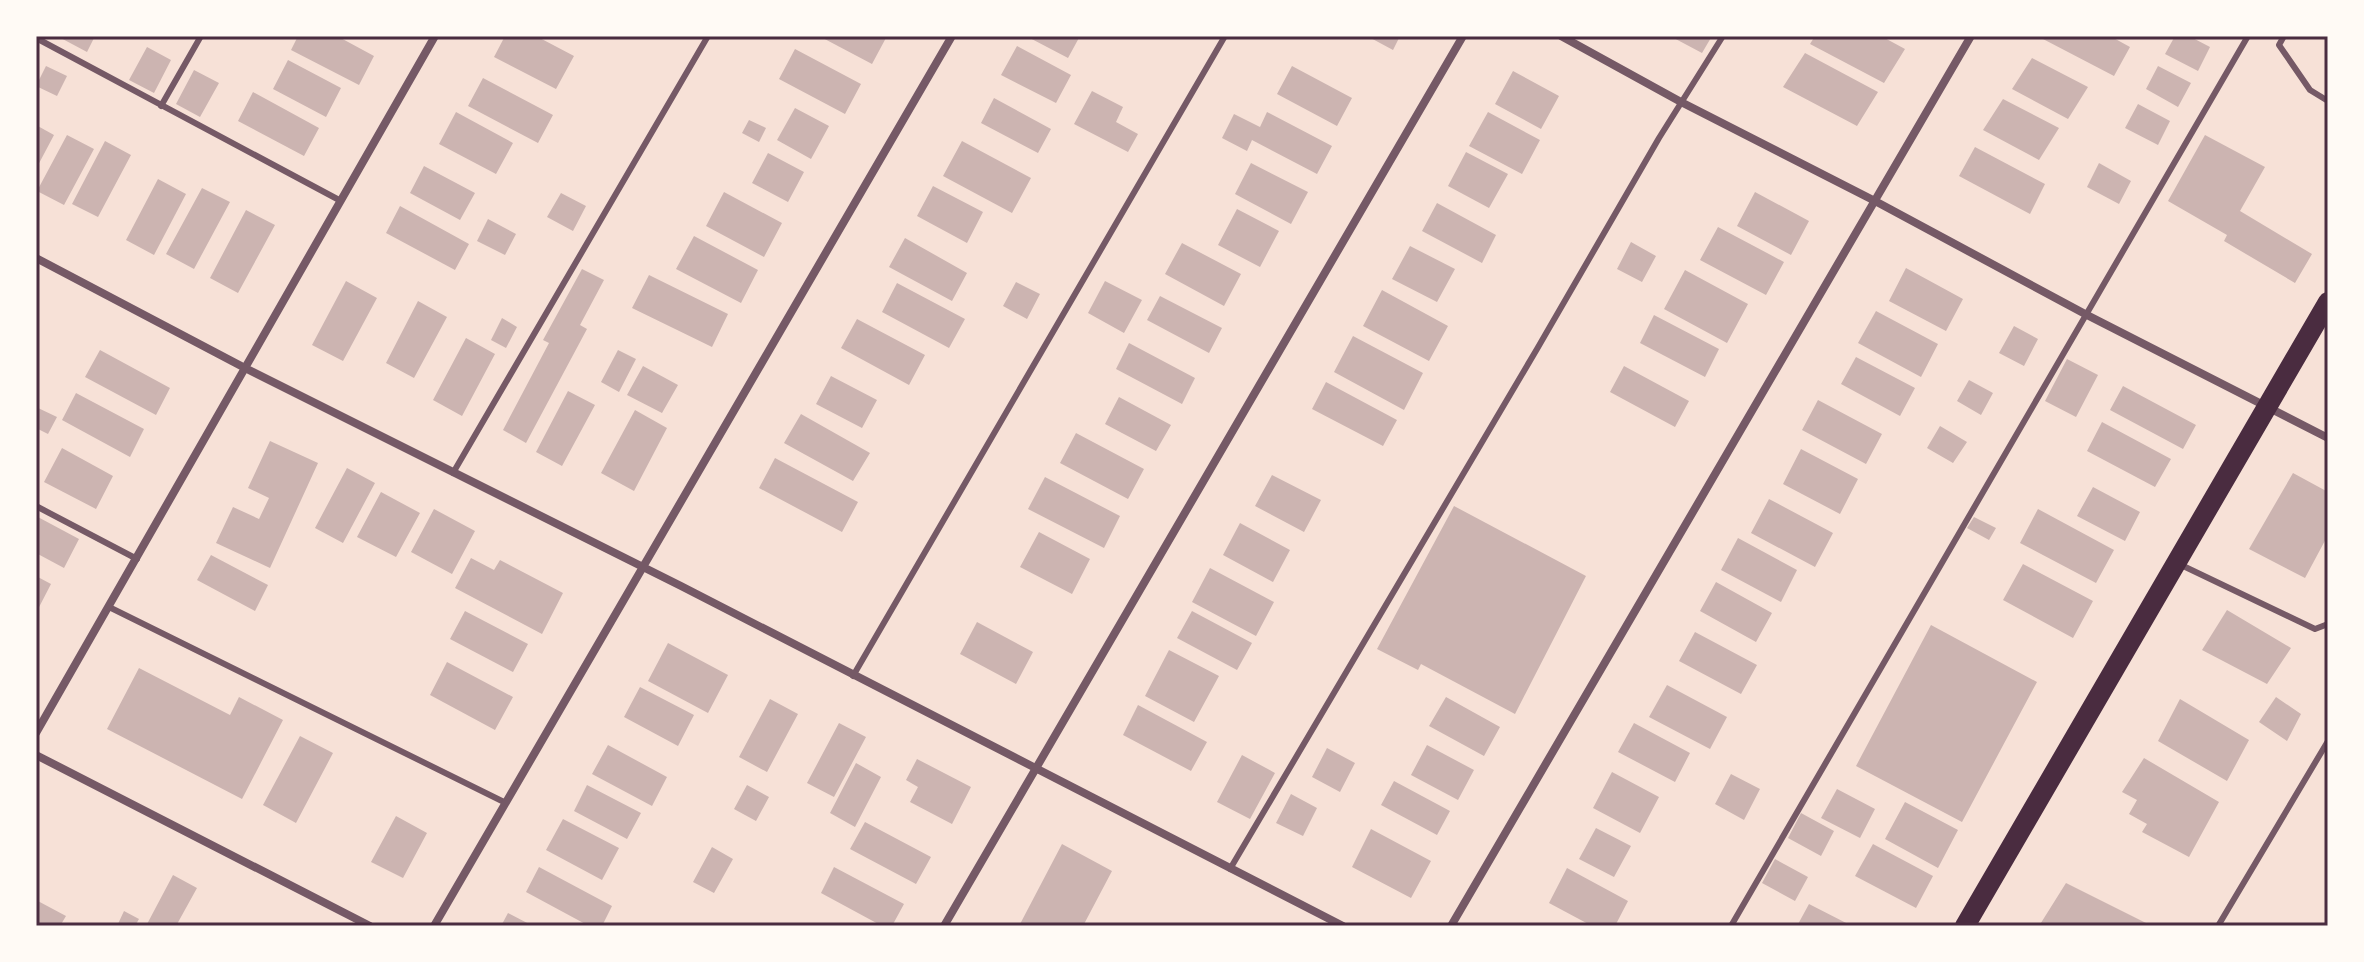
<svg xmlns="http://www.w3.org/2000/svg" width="2364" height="962" font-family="Barlow,sans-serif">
  <rect width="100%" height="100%" fill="#f7e1d7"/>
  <!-- building -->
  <path fill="#ccb4b1" d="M57,36H95L87,52Z
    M298,36H337L374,56L359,85L291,50Z
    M505,36H536L574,56L556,89L494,57Z
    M819,36H887L872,64Z
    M1026,36H1080L1068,58Z
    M1367,36H1400L1393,50Z
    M1670,36H1712L1702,53Z
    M1815,36H1881L1905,49L1884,83L1810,44Z
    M2044,36H2110L2130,47L2114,76L2043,39Z
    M2175,36H2189L2210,47L2198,71L2165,54Z
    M1017,46L1071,75L1056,103L1001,75Z
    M147,47L171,60L154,93L129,80Z
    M795,49L861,84L845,114L779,79Z
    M1805,53L1878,92L1857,126L1783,87Z
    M2032,58L2088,87L2068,119L2012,89Z
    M288,60L341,88L326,117L273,89Z
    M46,66L67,76L57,96L36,86Z
    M1292,66L1352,98L1337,126L1277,94Z
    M2158,66L2191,83L2178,107L2146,89Z
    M194,70L219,83L200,117L176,104Z
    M1513,71L1559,96L1541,129L1495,104Z
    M483,78L553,115L538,143L468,106Z
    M1092,91L1123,107L1116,122L1138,134L1128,152L1074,124Z
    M253,92L319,128L304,156L238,121Z
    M994,98L1051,129L1038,153L981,123Z
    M2003,99L2059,128L2039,160L1983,130Z
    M2138,104L2170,121L2158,145L2125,128Z
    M795,108L829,126L811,159L777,140Z
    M456,112L513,143L496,174L439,144Z
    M1267,112L1332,146L1317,174L1252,140L1247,151L1222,138L1234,114L1260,127Z
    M1488,112L1540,140L1522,174L1469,146Z
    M749,120L766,128L759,142L742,133Z
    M36,125L54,135L36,169Z
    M67,135L94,149L64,205L37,191Z
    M2205,135L2265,167L2240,211L2312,254L2295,283L2224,241L2227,235L2168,201Z
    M105,141L131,155L98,217L72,204Z
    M962,141L1031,178L1012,213L943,176Z
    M1975,147L2045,184L2030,214L1959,176Z
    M1466,152L1508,174L1489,208L1448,186Z
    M768,153L804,172L788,202L752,183Z
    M1251,163L1308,192L1291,224L1235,194Z
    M2099,163L2131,181L2119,204L2087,187Z
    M424,166L475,193L460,220L410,193Z
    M158,179L186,194L154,255L126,240Z
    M933,186L983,212L967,243L917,216Z
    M202,188L230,202L194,269L166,254Z
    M724,192L782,223L764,257L706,226Z
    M1755,192L1809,221L1791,255L1737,226Z
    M561,193L586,206L573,231L547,217Z
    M1437,203L1496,235L1482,263L1422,231Z
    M400,206L469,244L455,270L386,233Z
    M1237,209L1279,231L1260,267L1218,245Z
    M246,210L275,225L238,293L210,278Z
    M488,219L516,234L505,255L477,241Z
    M1718,227L1784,262L1766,295L1700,260Z
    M694,236L758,270L741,303L676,269Z
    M905,238L967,273L952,301L889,267Z
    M1631,242L1656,256L1642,282L1617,269Z
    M1182,243L1241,274L1224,306L1165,274Z
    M1410,246L1455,269L1437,302L1392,279Z
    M1906,268L1963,299L1946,331L1889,301Z
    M582,269L604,280L580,325L587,329L526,443L503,430L549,343L543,340Z
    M1685,270L1748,304L1727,343L1664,309Z
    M649,275L728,314L712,347L632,308Z
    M346,281L377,298L343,361L312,345Z
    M1105,281L1142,300L1124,333L1088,313Z
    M1016,282L1040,294L1027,319L1003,306Z
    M897,283L965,319L949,348L882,312Z
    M1382,290L1448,326L1429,361L1363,326Z
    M1160,296L1222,328L1209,353L1147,320Z
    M418,301L447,317L414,378L386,363Z
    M1876,311L1938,344L1921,377L1858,343Z
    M1654,315L1719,349L1705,377L1640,343Z
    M502,318L517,327L506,348L491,340Z
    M857,319L925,355L909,385L841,348Z
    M2014,326L2038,339L2024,366L1999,353Z
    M1353,336L1423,373L1404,410L1334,372Z
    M466,338L495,354L462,416L433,400Z
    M1129,343L1195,378L1182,404L1116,369Z
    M100,350L170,388L156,415L85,377Z
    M618,350L636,359L619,392L601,382Z
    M1856,357L1915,388L1900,416L1841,384Z
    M2067,359L2098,375L2076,417L2045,401Z
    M643,366L678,385L662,413L627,395Z
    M1624,366L1689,401L1675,427L1610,392Z
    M831,376L877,400L862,428L816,404Z
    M1969,380L1993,393L1981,415L1957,401Z
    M1326,382L1397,420L1383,446L1312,409Z
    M2123,386L2196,425L2183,449L2110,410Z
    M568,391L595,405L562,466L536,452Z
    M76,393L144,429L130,457L62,420Z
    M1119,397L1171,425L1156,451L1105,424Z
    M1818,400L1882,434L1866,464L1802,430Z
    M36,407L57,417L48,434L36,428Z
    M635,410L667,428L634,491L601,473Z
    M801,414L870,453L853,481L784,443Z
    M2102,422L2171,459L2155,487L2087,451Z
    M1940,426L1967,442L1953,463L1927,448Z
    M1076,433L1144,469L1128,499L1060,463Z
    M270,441L318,463L270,568L216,543L233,507L259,519L269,498L248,488Z
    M62,448L113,476L96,509L44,482Z
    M1801,449L1858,479L1840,514L1783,484Z
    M775,458L858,502L842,532L759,488Z
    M347,468L375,483L343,543L315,528Z
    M2293,473L2328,492V535L2305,578L2249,549Z
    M1272,475L1321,500L1304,532L1255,506Z
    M1045,477L1120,516L1104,548L1028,509Z
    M2093,487L2140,512L2125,541L2077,516Z
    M381,492L420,513L396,557L357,537Z
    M1769,499L1833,533L1815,567L1751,533Z
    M1454,506L1586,576L1515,714L1421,664L1418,670L1377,649Z
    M434,509L475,531L452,574L411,552Z
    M2038,509L2114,550L2096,583L2020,543Z
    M36,516L79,539L64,568L36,553Z
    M1974,517L1996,528L1989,540L1967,528Z
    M1240,523L1290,550L1273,582L1223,555Z
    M1039,532L1090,559L1072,594L1020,567Z
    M1738,538L1797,570L1781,602L1721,570Z
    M211,555L268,585L255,611L197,580Z
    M471,558L494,570L500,560L563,593L542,634L455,588Z
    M2023,564L2093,601L2073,638L2003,600Z
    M1210,568L1274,602L1256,636L1192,602Z
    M36,576L51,584L36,613Z
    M1716,582L1772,613L1756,642L1700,611Z
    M2227,610L2291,648L2267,684L2202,650Z
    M465,611L528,644L513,672L450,639Z
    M1192,611L1252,643L1237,670L1177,638Z
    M977,622L1033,652L1016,684L960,654Z
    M1931,625L2037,682L1962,822L1856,766Z
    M1695,632L1757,665L1741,694L1679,661Z
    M668,643L728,675L708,713L648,681Z
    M1169,650L1219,676L1194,722L1145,696Z
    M447,662L513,697L495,730L430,695Z
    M139,668L230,715L239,697L283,720L242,799L107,729Z
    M1667,685L1727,717L1710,749L1649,717Z
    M640,687L694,715L678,746L624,717Z
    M1446,697L1500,727L1484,756L1429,726Z
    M2276,697L2301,714L2287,741L2259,722Z
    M770,699L798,714L767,772L739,757Z
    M2180,699L2249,740L2227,781L2158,741Z
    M1138,705L1207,742L1191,771L1123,735Z
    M839,723L866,737L834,797L807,783Z
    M1634,723L1690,753L1675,782L1618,752Z
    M300,736L333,753L296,823L263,805Z
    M608,745L667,777L652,806L592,774Z
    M1427,745L1474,770L1458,800L1411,775Z
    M1327,748L1355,763L1340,792L1312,777Z
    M1242,755L1275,773L1250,819L1217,802Z
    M2144,758L2219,802L2189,857L2142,832L2147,824L2129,814L2137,800L2122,792Z
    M917,759L971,787L952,824L910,802L918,787L906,780Z
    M856,763L881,777L855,827L830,813Z
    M1612,772L1659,797L1640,833L1593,808Z
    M1731,774L1760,789L1744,820L1715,804Z
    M1394,781L1450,811L1437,835L1381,805Z
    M587,785L641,813L627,839L574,811Z
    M747,785L769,797L756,821L734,809Z
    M1837,789L1875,809L1860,838L1821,818Z
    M1291,794L1317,808L1303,836L1276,823Z
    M1905,802L1958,830L1938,868L1885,839Z
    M1801,813L1834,831L1821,856L1788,838Z
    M396,816L427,833L403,878L371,862Z
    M563,819L619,848L602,880L546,850Z
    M865,822L931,857L916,884L850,849Z
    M1596,828L1631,846L1614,877L1579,859Z
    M1371,829L1431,861L1411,898L1352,867Z
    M1062,844L1112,871L1083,926H1019Z
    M1873,844L1933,876L1916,908L1855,876Z
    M712,847L733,859L714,893L693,882Z
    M1775,859L1808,877L1795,901L1762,883Z
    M539,867L612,906L602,926H589L526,892Z
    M834,867L904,904L892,926H882L821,893Z
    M1567,868L1628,901L1615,926H1592L1549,903Z
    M173,875L197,888L176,926H146Z
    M2066,883L2152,926H2039Z
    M36,900L66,916L60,926H36Z
    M1809,904L1852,926H1797Z
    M124,911L139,919L135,926H117Z
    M508,913L533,926H501Z"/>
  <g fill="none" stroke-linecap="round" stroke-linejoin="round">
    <!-- service -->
    <path stroke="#755966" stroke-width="6" d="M2284,36L2279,45L2310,90L2328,101
      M36,38L341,201
      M161,106L201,36
      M453,473L708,36
      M36,506L137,559
      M2179,564L2315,629L2328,624
      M109,607L506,803
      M853,676L1225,36
      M1230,869L1537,349L1659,138L1723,36
      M1731,926L2248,36
      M2218,926L2328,741"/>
    <!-- minor -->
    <path stroke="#755966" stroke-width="8" d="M1561,36L1681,102L1875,201L2087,315L2328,438
      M36,258L245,368L681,586L1343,926
      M36,733L435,36
      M36,755L370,926
      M434,926L952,36
      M944,926L1463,36
      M1451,926L1971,36"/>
    <!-- primary -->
    <path stroke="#4a2c40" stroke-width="20" d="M1965,926L2328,302"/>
  </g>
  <!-- border -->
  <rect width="2364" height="962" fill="none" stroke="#fffaf5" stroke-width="76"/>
  <rect x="38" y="38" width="2288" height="886" fill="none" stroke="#4a2c40" stroke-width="3"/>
</svg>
